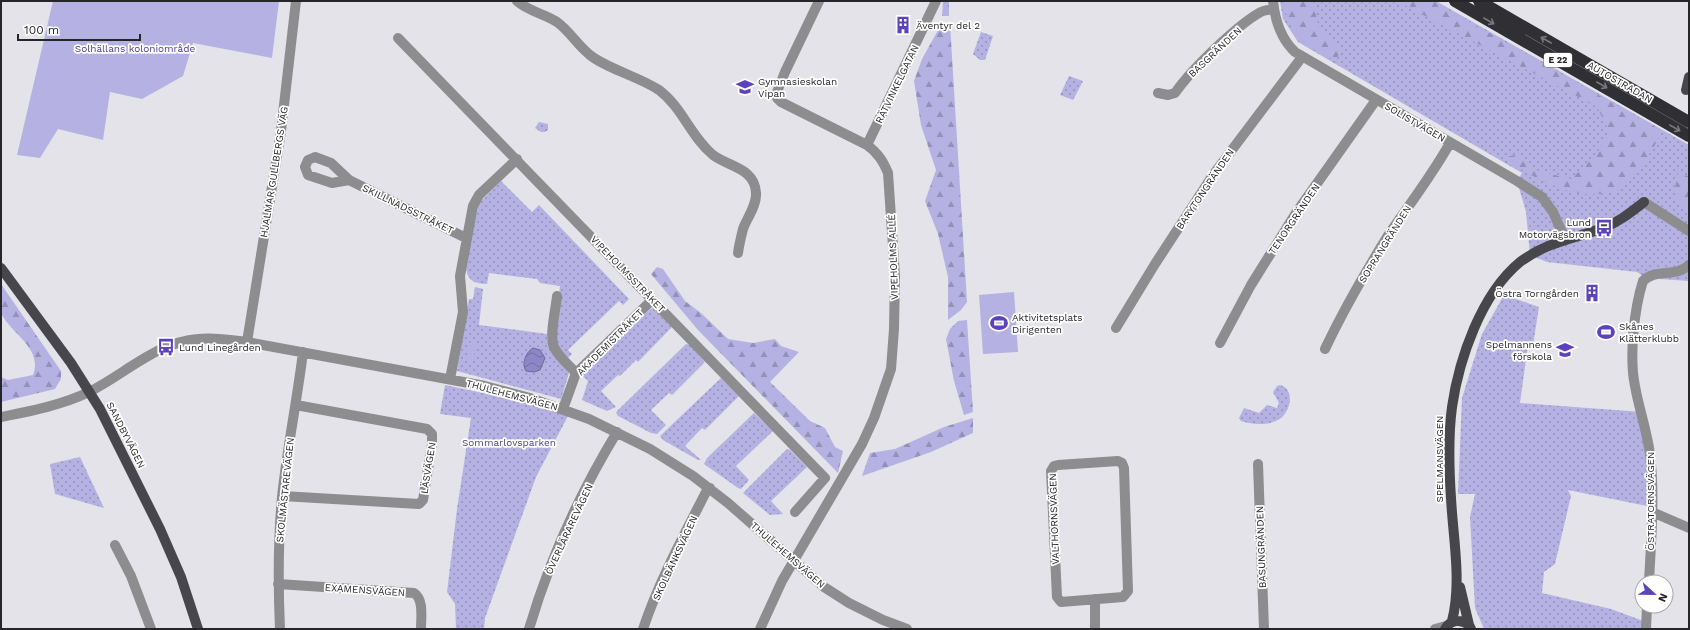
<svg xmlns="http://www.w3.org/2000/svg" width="1690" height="630" font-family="'Work Sans',sans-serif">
  <defs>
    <pattern id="grass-dots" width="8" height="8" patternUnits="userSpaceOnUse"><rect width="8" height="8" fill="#b5b2e3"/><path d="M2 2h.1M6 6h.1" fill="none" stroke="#9391b8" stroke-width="1.8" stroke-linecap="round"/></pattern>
    <pattern id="forest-firs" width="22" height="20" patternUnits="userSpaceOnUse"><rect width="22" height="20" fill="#b5b2e3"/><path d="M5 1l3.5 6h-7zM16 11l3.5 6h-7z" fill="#9391b8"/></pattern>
    <pattern id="water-waves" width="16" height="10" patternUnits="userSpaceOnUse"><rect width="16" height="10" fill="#8d87c7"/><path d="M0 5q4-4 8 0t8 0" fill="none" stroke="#736ea2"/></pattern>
  </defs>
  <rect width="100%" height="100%" fill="#e3e3e9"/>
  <!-- grass -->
  <path fill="url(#grass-dots)" d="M1280,1H1436L1689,145V281L1646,278L1637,272L1547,262L1530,255L1526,212L1517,181L1522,173L1298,42L1283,19Z
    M981,32L993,36L985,60H980L973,54Z
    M1069,76L1083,81L1073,100L1060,95Z
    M539,122L548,124V130L545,132H541L535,128Z
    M501,181L532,212L539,205L629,299L623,305L619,301L568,350L572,354L568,358L559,349L554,335L560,286L540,283L537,279L489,273L487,284C472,284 465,278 466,262L479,203Z
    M475,287L483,289L479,325L547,334C546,351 560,360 569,373L561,399L457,371L469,299H473Z
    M1504,295L1539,307L1533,345H1528L1520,403L1642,412L1652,507L1568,490L1571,496L1555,564L1544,572L1542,593L1611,609L1646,622V629H1484L1475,608L1470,517L1475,494H1458L1462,398L1482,334Z
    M653,308L672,327L638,362L636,360L620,376L618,375L601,391L616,407L607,411L582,400L588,381L582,375L650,309Z
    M686,344L690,345L705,362L672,395L669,393L651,410L666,425L657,434L651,433L618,416L616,413L617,411Z
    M721,378L739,396L705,430L702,428L685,446L701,460H698L663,440L660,436Z
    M445,385L530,403L568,416L536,477L485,618L484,629H456L455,604L447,592L457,509L471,418L440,414Z
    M1280,385C1295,389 1291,410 1281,418C1270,426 1254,425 1241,421L1239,418L1244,408L1259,413L1267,405L1277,408L1279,403L1273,392L1277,386Z
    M754,413L773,431L736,466L749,480L741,489L738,488L704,464L707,458Z
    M787,449L790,450L807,467L771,501L783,514L770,515L743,493Z
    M80,457L104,508L55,494L50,464Z"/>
  <!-- forest -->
  <path fill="url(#forest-firs)" d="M943,1H949V16H942Z
    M1283,1H1313L1319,29L1340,50L1337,59C1330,59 1325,56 1319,53C1296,40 1288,27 1283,1Z
    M1397,1H1433L1662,131C1651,153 1638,177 1618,190C1614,192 1610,192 1606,193C1573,200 1530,177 1504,157L1516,155L1535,170L1571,179L1594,157L1610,133L1597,107Z
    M950,24L967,302L961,310L948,320V277L938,234L925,201L936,170L921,125L914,81L922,59L941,25Z
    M1679,171L1689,177V211C1671,198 1674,190 1679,171Z
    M657,267L663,269L685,301L701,313L728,339L753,343L775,339L781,346L799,352L770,382L810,421L825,428L835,447L843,451L838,473L698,330L651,274Z
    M1,284L61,371V379L55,389L1,402V377L8,380L33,375C43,349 13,335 2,315C0,310 1,291 1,284Z
    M967,320L973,412L964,415L954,381L946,339L950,329L958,321Z
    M973,418V433L931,452L862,476L870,453L895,449L944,427Z"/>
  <!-- garden -->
  <path fill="#b5b2e3" d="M53,1H279L272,58L193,43L183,76L142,99L110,92L103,140L58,129L40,158L17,155Z
    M1014,292L1018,352L983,354L979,295Z
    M470,342L476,343L473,362L467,361Z"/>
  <!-- water -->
  <path fill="url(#water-waves)" stroke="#6e6a97" d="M533,348L540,350L545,358L540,370L534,372L526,371C521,364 526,352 533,348Z"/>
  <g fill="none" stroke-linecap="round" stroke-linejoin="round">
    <!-- minor -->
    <path stroke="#8d8c8f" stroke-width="10" d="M517,1C528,11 545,14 557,22C571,32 579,48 594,58C614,71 639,77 659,90C682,107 691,137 713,155C729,167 755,168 756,193C757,205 747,218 743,229C741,237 739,245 738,253
      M1273,1C1275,20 1280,38 1295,52L1517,181L1542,197L1553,212L1565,239
      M398,38L825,478L795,512
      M1158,93L1168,95L1175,93C1191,70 1235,27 1259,13C1263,10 1269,10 1274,9
      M867,145L936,1
      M349,180L332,183L308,175L305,167L308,160L315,157L331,163L349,180L466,238
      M1644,202L1689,231
      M557,296C556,309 548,339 555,349C560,358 569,365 576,373
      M1116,328L1155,264L1213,175L1302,57
      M247,342L281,131L296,1
      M1220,343L1251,285L1296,213L1376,100
      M1325,349C1344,309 1366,271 1389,234C1410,204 1432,175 1450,143
      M450,379L463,312L460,276L473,206L479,195L517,159
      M563,409L576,373L652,300
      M1,417C31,411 62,405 89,392C125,374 157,342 198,339C215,337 231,340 247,342L485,386L530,398L589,419L650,449L693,476L728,503L824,587L849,603L883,620L907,629
      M1118,461L1122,463L1124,468L1128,591L1123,597L1061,602L1057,597L1051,471L1054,466L1058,465Z
      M1258,464L1264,629
      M282,496L419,504L423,500L432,444V434L427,429L296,405
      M1652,512L1689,528
      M115,545L131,576L151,629
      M1649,582C1651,542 1655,494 1650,454C1647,431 1639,409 1635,386C1629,358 1634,309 1643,281C1655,268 1676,278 1689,265
      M278,584L414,593C424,599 421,618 421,629
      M1095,599V629
      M280,629C278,585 278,541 282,497C287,449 297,401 303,352
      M529,629C549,561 580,493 617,432
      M643,629C659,581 683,537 706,492L710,488
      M760,629L782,581L862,444L874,418L891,369L894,329L895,276L888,173C883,161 878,153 867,145L781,102L777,98V92L785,72L819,1
      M1435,629L1446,626
      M1646,629L1647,606"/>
    <!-- major -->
    <path stroke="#47474b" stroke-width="10" d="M1686,90L1689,77
      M1,268L71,363L100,409L160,529L181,577L198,629
      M1460,587L1469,625L1471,629
      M1452,621C1462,582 1453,538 1451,498C1449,468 1448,437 1452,407C1459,359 1481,294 1520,262C1547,242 1573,239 1603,228C1619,222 1631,212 1644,202
      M1445,629C1451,619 1460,619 1469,625"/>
    <!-- highway -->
    <path stroke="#2f2f34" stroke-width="12" d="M1455,1L1689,136
      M1479,1L1689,122"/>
  </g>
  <!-- one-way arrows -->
  <defs><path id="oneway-shaft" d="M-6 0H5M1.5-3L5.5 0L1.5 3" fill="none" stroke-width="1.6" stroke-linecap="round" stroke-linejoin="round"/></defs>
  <g stroke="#78787b">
    <use href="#oneway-shaft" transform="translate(1489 21) rotate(30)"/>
    <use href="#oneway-shaft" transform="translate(1546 40) rotate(-150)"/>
    <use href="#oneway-shaft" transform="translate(1602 85) rotate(30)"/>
    <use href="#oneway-shaft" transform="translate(1675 128) rotate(30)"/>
  </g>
  <!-- icons -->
  <defs>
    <g id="building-bare" transform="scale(1.38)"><path d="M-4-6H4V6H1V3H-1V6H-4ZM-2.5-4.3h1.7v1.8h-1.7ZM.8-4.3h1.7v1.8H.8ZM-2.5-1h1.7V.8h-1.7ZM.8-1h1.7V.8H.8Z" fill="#5d43bb" stroke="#fff" stroke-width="2.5" paint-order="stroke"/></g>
    <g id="school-bare" transform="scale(1.38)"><path d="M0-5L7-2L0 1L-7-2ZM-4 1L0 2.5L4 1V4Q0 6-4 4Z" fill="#5d43bb" stroke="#fff" stroke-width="2.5" paint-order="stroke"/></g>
    <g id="bus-bare" transform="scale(1.38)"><path d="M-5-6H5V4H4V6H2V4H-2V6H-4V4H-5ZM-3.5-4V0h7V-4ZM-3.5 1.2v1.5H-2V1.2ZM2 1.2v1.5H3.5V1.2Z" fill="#5d43bb" stroke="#fff" stroke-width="2.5" paint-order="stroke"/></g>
    <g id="stadium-bare" transform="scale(1.38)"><path d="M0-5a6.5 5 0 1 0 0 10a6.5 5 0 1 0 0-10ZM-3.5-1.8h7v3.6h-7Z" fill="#5d43bb" stroke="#fff" stroke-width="2.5" paint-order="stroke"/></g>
  </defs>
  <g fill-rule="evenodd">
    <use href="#building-bare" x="903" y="25"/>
    <use href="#school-bare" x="745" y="87"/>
    <use href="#bus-bare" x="1604" y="228"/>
    <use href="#building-bare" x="1592" y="293"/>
    <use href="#stadium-bare" x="999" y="323"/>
    <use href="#stadium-bare" x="1606" y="332"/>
    <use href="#bus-bare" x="166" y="347"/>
    <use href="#school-bare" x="1565" y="350"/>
  </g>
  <g text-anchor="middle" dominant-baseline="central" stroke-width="3.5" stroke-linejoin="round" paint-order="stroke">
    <!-- shield labels -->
    <rect fill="#fff" stroke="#676768" stroke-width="1" x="1544" y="53" width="28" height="14" rx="3"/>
    <g font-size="9" font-weight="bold" fill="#262628">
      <text x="1558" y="60">E 22</text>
    </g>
    <!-- poi labels -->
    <g font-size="10" fill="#262628" stroke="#fff" text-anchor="start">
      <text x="916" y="25">Äventyr del 2</text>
      <text x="758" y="81">Gymnasieskolan<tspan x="758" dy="12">Vipan</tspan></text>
      <text x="1591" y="222" text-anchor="end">Lund<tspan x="1591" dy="12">Motorvägsbron</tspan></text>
      <text x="1579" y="293" text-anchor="end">Östra Torngården</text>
      <text x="1012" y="317">Aktivitetsplats<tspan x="1012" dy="12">Dirigenten</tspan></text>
      <text x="1619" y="326">Skånes<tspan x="1619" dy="12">Klätterklubb</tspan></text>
      <text x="1552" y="344" text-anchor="end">Spelmannens<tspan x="1552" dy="12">förskola</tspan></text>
      <text x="179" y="347">Lund Linegården</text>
    </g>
    <!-- park labels -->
    <g font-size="10" fill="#4b3d8b" stroke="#fff">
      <text x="135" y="48">Solhällans koloniområde</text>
      <text x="509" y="442">Sommarlovsparken</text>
    </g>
    <!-- street labels -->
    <g font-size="10" fill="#262628" stroke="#fff">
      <text transform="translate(1215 52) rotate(-43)">BASGRÄNDEN</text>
      <text transform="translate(1620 82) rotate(30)">AUTOSTRADAN</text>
      <text transform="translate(897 84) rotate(-64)">RÄTVINKELGATAN</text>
      <text transform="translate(1415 122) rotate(30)">SOLISTVÄGEN</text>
      <text transform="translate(274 172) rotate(-81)">HJALMAR GULLBERGS VÄG</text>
      <text transform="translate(1205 189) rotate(-56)">BARYTONGRÄNDEN</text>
      <text transform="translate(408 209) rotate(26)">SKILLNADSSTRÅKET</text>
      <text transform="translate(1294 219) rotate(-56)">TENORGRÄNDEN</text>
      <text transform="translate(1385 244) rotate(-58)">SOPRANGRÄNDEN</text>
      <text transform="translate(893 257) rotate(-92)">VIPEHOLMS ALLÉ</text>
      <text transform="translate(628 274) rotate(46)">VIPEHOLMSSTRÅKET</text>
      <text transform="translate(610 342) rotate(-45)">AKADEMISTRÅKET</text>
      <text transform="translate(512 395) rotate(15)">THULEHEMSVÄGEN</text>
      <text transform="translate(126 435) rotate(63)">SANDBYVÄGEN</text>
      <text transform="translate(1439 459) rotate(-90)">SPELMANSVÄGEN</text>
      <text transform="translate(428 468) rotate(-81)">LÄSVÄGEN</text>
      <text transform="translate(285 490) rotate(-84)">SKOLMÄSTAREVÄGEN</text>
      <text transform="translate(1650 501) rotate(-90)">ÖSTRATORNSVÄGEN</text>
      <text transform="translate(1054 519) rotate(-92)">VALTHORNSVÄGEN</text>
      <text transform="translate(569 529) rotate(-65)">ÖVERLÄRAREVÄGEN</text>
      <text transform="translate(1261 547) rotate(-92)">BASUNGRÄNDEN</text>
      <text transform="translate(788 555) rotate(41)">THULEHEMSVÄGEN</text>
      <text transform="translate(675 558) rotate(-65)">SKOLBÄNKSVÄGEN</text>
      <text transform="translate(365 590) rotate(4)">EXAMENSVÄGEN</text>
    </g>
  </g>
  <!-- border -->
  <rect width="1690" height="630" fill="none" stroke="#262628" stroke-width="4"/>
  <!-- north arrow -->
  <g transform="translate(1654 594) rotate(112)"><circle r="19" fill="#ffffff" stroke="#a8a8a9"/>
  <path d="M0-3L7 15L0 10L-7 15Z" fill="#5d43bb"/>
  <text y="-6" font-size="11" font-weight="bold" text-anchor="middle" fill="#262628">N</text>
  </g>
  <!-- scale -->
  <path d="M18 34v6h122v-6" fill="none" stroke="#262628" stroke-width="2"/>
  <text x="24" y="34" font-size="12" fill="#262628" stroke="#ffffff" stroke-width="3" paint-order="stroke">100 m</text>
</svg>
